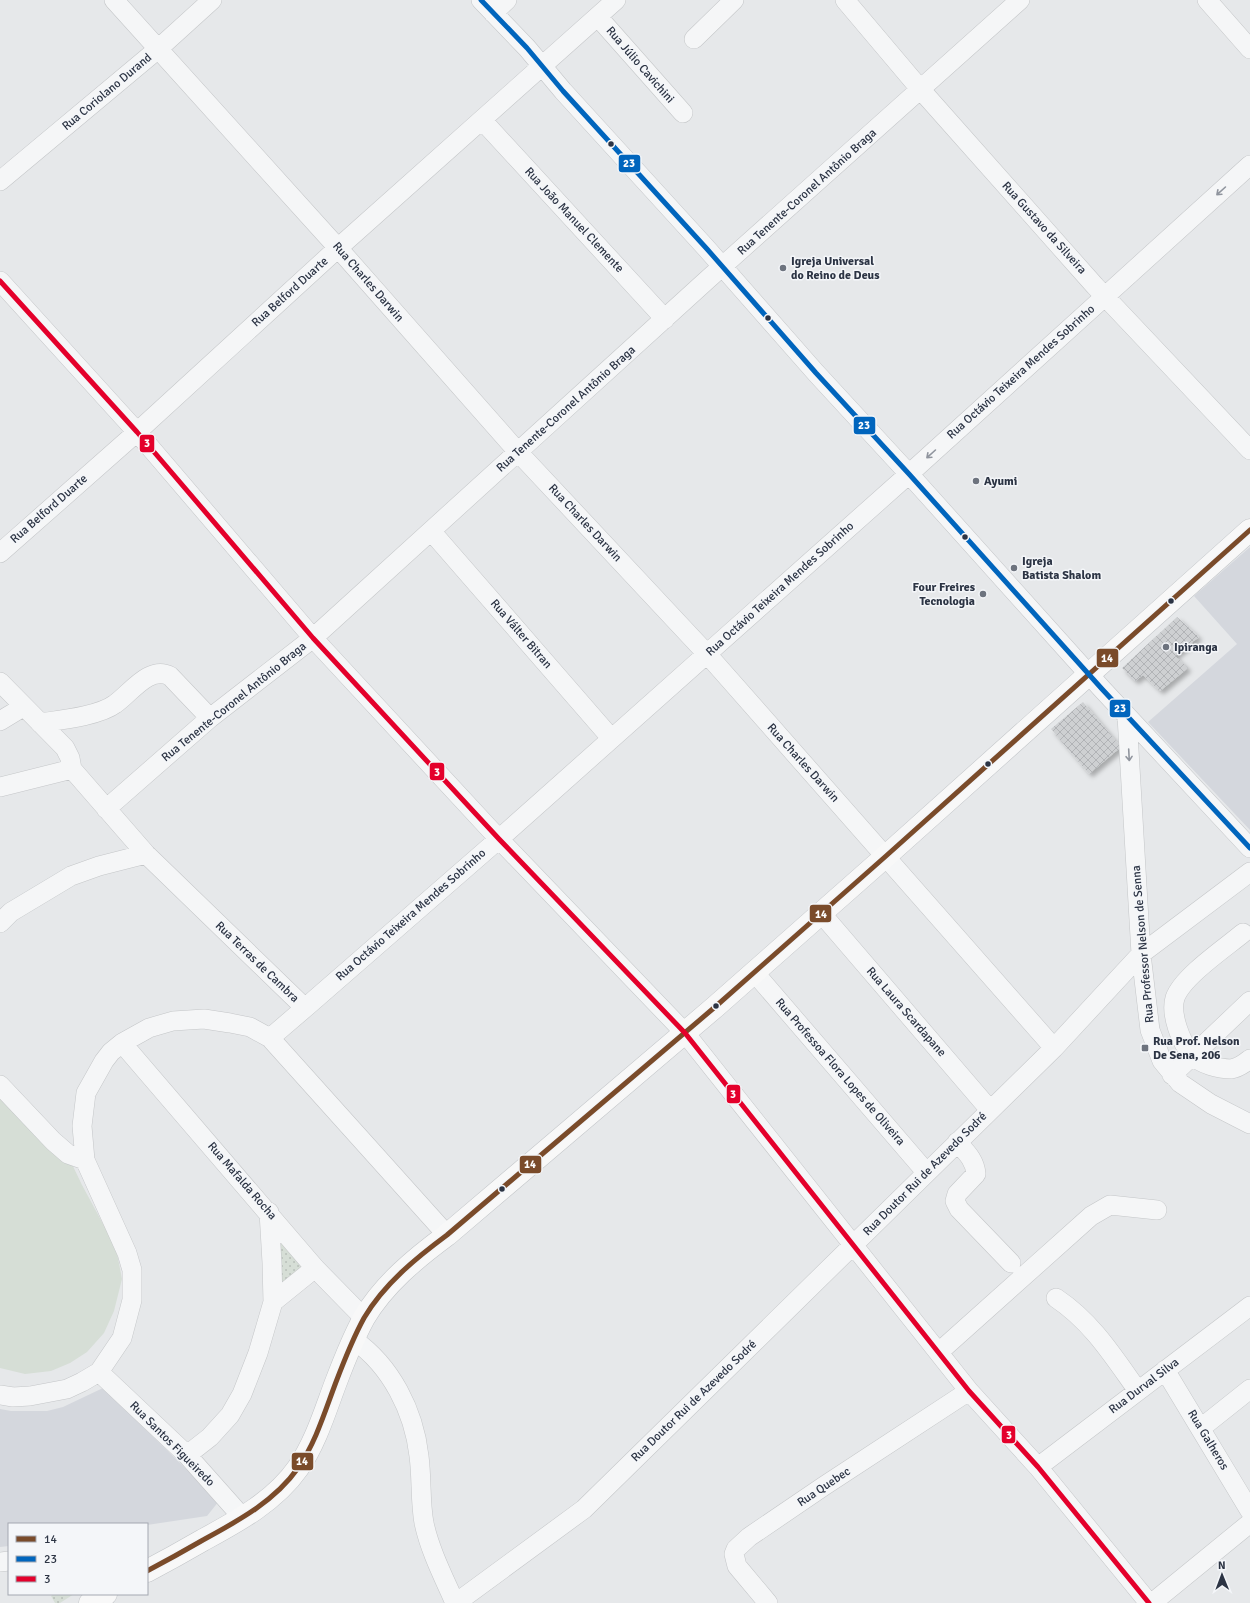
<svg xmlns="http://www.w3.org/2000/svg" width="1250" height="1603" font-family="Signika,sans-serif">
  <defs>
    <pattern id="park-dots" width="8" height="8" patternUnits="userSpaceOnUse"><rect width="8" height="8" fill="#d6ded6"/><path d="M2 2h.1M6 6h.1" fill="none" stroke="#b8bfb9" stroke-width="1.8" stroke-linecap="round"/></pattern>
    <pattern id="building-cross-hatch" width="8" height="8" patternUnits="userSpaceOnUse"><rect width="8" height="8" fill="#ced0d2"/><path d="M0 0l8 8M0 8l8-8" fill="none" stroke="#b1b3b6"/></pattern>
    <filter id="shadow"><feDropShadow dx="3.5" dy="3.5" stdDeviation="2" flood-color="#0004"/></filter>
  </defs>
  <rect width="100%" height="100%" fill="#e6e8ea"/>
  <!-- built -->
  <path fill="#d4d7dd" d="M1250,547V830L1148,722L1237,644L1194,596Z
    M103,1388L219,1501L207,1516L147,1525L9,1524V1546L0,1547V1409L11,1411H47L63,1407Z"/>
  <!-- grass -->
  <path fill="#d6ded6" d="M0,1076L70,1160L82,1185L116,1248L122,1279L114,1311L104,1333L87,1352L70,1363L51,1371L25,1374L0,1368Z"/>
  <!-- park -->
  <path fill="url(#park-dots)" d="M274,1226L309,1265L278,1295Z
    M54,1594H74L60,1603H55L51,1596Z"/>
  <!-- building -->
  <path fill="url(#building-cross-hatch)" filter="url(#shadow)" d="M1177,617L1199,637L1175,656L1188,668L1160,691L1143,675L1135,681L1122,668Z
    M1083,702L1121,747L1089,774L1051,729Z"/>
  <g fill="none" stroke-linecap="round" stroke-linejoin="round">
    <!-- minor casing -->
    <g stroke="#c4c6c8" stroke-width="20">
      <path id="minor" d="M114,0L338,248L518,452L707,654L1054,1048
        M481,0L527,48L563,91L707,249L816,373L909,474L1102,689L1250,848
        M845,0L921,90L1095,286L1250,450
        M1207,0L1250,49
        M493,13L507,0
        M598,17L683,113
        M694,39L734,0
        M482,120L665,319
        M0,181L158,49L212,0
        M0,281L137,432L313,638L499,839L685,1033L969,1391L1038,1467L1149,1603
        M431,531L611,738
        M0,553L137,432L338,248L616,0
        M0,682L65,748L70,758L72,769
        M1127,716L1141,954L1150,1030L1162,1061L1180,1083L1211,1104L1250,1124
        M0,721L23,707
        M40,723C60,720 99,716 115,704C130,694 149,665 170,676L210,718
        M72,769L146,854L305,1008L270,1038L447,1235
        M0,787L72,769
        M106,809L210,718L313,638L707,280L1020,0
        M821,913L990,1110
        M0,923L11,912L71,876L99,866L146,854
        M1243,933C1225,948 1182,977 1175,998C1170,1014 1181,1043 1192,1055C1200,1064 1219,1069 1231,1069C1239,1068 1245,1063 1250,1059
        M754,972L926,1172
        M305,1008L499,839L909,474L1250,165
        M122,1043L315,1268L364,1318
        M1172,1075L1250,1001
        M0,1085L53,1141L68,1154L85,1160
        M957,1142C966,1152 975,1160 976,1174L957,1194L955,1201L959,1209L1011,1263
        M1056,1298C1092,1322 1113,1356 1138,1391
        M273,1302L315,1268
        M354,1340C391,1366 414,1411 419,1456C422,1479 420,1501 424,1523C430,1551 444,1578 455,1603
        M939,1352L1091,1216L1110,1205L1157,1210
        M1165,1370L1250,1511
        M99,1372L187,1455L243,1518
        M0,1395L13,1397L30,1396L67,1389L82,1382L99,1372L122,1338L132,1300V1270L127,1253L85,1160L82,1126L86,1093L104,1061L111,1052L122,1043L149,1028L173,1021L204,1019L230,1023L250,1027L270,1038
        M1201,1428L1250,1389
        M187,1455L210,1437L230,1415L242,1394L258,1353L273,1302L272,1263L269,1212
        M1038,1467L1250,1306
        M0,1562L9,1561
        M456,1603L584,1509L1054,1048L1141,954L1250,872
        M768,1603L737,1566L734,1554L736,1549L749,1537L824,1486L969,1391
        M1152,1603L1250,1523"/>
    </g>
    <!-- major casing -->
    <g stroke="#c2c5c8" stroke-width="23">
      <path id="major" d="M147,1571C166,1561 184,1551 203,1540C238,1521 275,1501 298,1468C316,1442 325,1411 336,1382C344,1361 353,1338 364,1318C384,1284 416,1258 447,1235L715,1007L886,856L1250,530
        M90,1603L106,1594"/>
    </g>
    <!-- minor -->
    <use href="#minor" stroke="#f5f6f7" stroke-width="19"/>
    <!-- major -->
    <use href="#major" stroke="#f8f8f8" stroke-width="22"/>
    <!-- bus-1 casing -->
    <g stroke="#f4f6f9" stroke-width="8">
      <path id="bus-1" d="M147,1571C166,1561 184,1551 203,1540C238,1521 275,1501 298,1468C316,1442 325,1411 336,1382C344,1361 353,1338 364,1318C384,1284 416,1258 447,1235L715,1007L886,856L1250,530"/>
    </g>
    <!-- bus-2 casing -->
    <g stroke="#f4f6f9" stroke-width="8">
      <path id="bus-2" d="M481,0L527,48L563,91L707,249L816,373L909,474L1102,689L1250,848"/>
    </g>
    <!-- bus-3 casing -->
    <g stroke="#f4f6f9" stroke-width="8">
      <path id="bus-3" d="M0,281L137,432L313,638L499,839L685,1033L969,1391L1038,1467L1149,1603"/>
    </g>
    <!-- bus-1 -->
    <use href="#bus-1" stroke="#7a4b2a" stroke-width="5"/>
    <!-- bus-2 -->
    <use href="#bus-2" stroke="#0065bd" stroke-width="5"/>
    <!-- bus-3 -->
    <use href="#bus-3" stroke="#e4002b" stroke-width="5"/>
  </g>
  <!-- one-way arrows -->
  <defs><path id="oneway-shaft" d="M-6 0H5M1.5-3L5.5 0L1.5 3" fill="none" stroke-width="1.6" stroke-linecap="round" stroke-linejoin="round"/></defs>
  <g stroke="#90959e">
    <use href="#oneway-shaft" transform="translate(1221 191) rotate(138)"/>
    <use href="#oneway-shaft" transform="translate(931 454) rotate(138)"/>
    <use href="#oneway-shaft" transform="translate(1129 755) rotate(87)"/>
  </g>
  <!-- markers -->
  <g fill="#2c3444" stroke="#f4f6f9" stroke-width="1.5">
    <circle cx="611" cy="144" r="3.5"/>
    <circle cx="768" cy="318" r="3.5"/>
    <circle cx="965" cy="537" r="3.5"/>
    <circle cx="1171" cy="601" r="3.5"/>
    <circle cx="988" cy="764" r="3.5"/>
    <circle cx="716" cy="1006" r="3.5"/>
    <circle cx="502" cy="1189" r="3.5"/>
  </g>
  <g fill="#6d737e" stroke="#f4f6f9" stroke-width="1.5">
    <circle cx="783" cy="268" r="4"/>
    <circle cx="976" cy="481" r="4"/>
    <circle cx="1014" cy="568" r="4"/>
    <circle cx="983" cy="594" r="4"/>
    <circle cx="1166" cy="647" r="4"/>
    <rect x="1141" y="1044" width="8" height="8" rx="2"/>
  </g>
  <g text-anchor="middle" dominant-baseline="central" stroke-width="3" stroke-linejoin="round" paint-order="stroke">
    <!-- street labels -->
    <g font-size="12" fill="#2c3444" stroke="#f4f6f9">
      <text transform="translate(640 65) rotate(49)">Rua Júlio Cavichini</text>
      <text transform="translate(107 92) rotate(-40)">Rua Coriolano Durand</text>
      <text transform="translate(807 192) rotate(-42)">Rua Tenente-Coronel Antônio Braga</text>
      <text transform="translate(574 220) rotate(47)">Rua João Manuel Clemente</text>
      <text transform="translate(1044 228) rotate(48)">Rua Gustavo da Silveira</text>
      <text transform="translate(368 282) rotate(49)">Rua Charles Darwin</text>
      <text transform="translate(290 292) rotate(-42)">Rua Belford Duarte</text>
      <text transform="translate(1021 372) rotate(-42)">Rua Octávio Teixeira Mendes Sobrinho</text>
      <text transform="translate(566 409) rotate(-42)">Rua Tenente-Coronel Antônio Braga</text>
      <text transform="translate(49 509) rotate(-41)">Rua Belford Duarte</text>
      <text transform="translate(585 523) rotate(47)">Rua Charles Darwin</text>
      <text transform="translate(780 589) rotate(-42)">Rua Octávio Teixeira Mendes Sobrinho</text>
      <text transform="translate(521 634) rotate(49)">Rua Válter Bitran</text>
      <text transform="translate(234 702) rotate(-39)">Rua Tenente-Coronel Antônio Braga</text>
      <text transform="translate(803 763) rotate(48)">Rua Charles Darwin</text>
      <text transform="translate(411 915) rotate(-41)">Rua Octávio Teixeira Mendes Sobrinho</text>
      <text transform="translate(1143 944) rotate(-95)">Rua Professor Nelson de Senna</text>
      <text transform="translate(257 962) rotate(44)">Rua Terras de Cambra</text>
      <text transform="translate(906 1012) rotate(49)">Rua Laura Scardapane</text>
      <text transform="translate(840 1072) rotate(49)">Rua Professoa Flora Lopes de Oliveira</text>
      <text transform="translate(925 1174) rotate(-45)">Rua Doutor Rui de Azevedo Sodré</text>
      <text transform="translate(242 1181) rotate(49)">Rua Mafalda Rocha</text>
      <text transform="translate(1144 1386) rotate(-37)">Rua Durval Silva</text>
      <text transform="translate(694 1401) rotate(-44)">Rua Doutor Rui de Azevedo Sodré</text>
      <text transform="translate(1208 1440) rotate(59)">Rua Galheros</text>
      <text transform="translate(172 1444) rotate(45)">Rua Santos Figueiredo</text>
      <text transform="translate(824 1487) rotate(-34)">Rua Quebec</text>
    </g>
    <!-- poi labels -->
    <g font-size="12" font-weight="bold" fill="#2c3444" stroke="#f4f6f9" text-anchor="start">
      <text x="791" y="261">Igreja Universal<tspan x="791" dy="14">do Reino de Deus</tspan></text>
      <text x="984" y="481">Ayumi</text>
      <text x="1022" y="561">Igreja<tspan x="1022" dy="14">Batista Shalom</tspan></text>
      <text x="975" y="587" text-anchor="end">Four Freires<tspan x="975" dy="14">Tecnologia</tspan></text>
      <text x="1174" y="647">Ipiranga</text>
      <text x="1153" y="1041">Rua Prof. Nelson<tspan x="1153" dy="14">De Sena, 206</tspan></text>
    </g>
  </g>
  <g stroke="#f4f6f9" stroke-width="1.5">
    <rect x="618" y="154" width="23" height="19" rx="4" fill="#0065bd"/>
    <rect x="853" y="416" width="23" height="19" rx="4" fill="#0065bd"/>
    <rect x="139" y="434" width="16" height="19" rx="4" fill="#e4002b"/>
    <rect x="1096" y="648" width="23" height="20" rx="4" fill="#7a4b2a"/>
    <rect x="1109" y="699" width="22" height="19" rx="4" fill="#0065bd"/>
    <rect x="429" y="762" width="16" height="19" rx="4" fill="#e4002b"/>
    <rect x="809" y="904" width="23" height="19" rx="4" fill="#7a4b2a"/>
    <rect x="726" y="1084" width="15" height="20" rx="4" fill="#e4002b"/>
    <rect x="519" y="1155" width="23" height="19" rx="4" fill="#7a4b2a"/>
    <rect x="1001" y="1425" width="15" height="19" rx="4" fill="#e4002b"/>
    <rect x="291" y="1452" width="23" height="19" rx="4" fill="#7a4b2a"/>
  </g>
  <g font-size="11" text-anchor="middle" font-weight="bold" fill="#fff">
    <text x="629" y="167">23</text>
    <text x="864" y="429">23</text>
    <text x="147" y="447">3</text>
    <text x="1107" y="662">14</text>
    <text x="1120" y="712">23</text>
    <text x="437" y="776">3</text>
    <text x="821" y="918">14</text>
    <text x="733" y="1098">3</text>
    <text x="530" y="1168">14</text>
    <text x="1009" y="1439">3</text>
    <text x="302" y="1465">14</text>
  </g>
  <!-- legend -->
  <rect x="8" y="1523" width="140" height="72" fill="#f4f6f9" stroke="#a4a8b1"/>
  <rect x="16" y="1536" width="20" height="6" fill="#7a4b2a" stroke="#a4a8b1"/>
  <text x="44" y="1543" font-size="12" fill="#2c3444">14</text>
  <rect x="16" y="1556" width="20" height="6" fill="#0065bd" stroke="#a4a8b1"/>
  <text x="44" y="1563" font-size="12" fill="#2c3444">23</text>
  <rect x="16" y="1576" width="20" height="6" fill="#e4002b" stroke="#a4a8b1"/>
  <text x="44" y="1583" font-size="12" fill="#2c3444">3</text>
  <!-- north arrow -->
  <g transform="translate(1222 1575) rotate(359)" stroke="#f4f6f9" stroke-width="3" paint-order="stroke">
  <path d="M0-3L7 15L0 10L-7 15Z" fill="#2c3444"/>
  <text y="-6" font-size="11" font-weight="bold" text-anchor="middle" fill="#2c3444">N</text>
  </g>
</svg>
